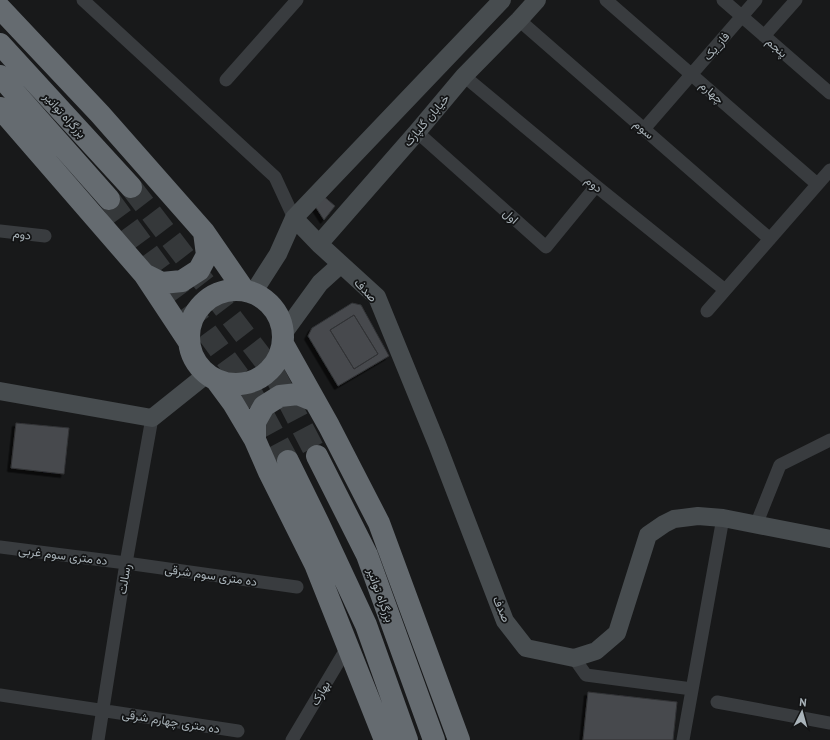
<svg xmlns="http://www.w3.org/2000/svg" width="830" height="740" font-family="'PT Sans',Vazirmatn,sans-serif">
  <defs>
    <filter id="shadow"><feDropShadow dx="-3.5" dy="3.5" stdDeviation="0" flood-color="#0009"/></filter>
  </defs>
  <rect width="100%" height="100%" fill="#18191a"/>
  <!-- building -->
  <path fill="#474a4d" stroke="#323336" fill-rule="evenodd" filter="url(#shadow)" d="M321,194L335,206L324,220L313,203Z
    M352,303L361,305L389,356L338,386L308,336L312,328ZM354,315L378,354L354,369L330,330Z
    M354,315L378,354L354,369L330,330Z
    M16,423L69,428L64,474L11,468Z
    M588,692L677,702L673,740H583Z"/>
  <g fill="none" stroke-linecap="round" stroke-linejoin="round">
    <!-- highway-tunnel -->
    <path stroke="#35383a" stroke-width="22" stroke-dasharray="22 11" stroke-linecap="butt" d="M131,187L274,373L317,456
      M109,199L252,394L288,461"/>
    <!-- street -->
    <path stroke="#393c3f" stroke-width="13" d="M83,0L275,177L294,218
      M606,0L817,184
      M723,0L830,93
      M519,20L770,239
      M764,36L796,0
      M464,76L596,186L725,290
      M226,80L297,0
      M644,129L756,0
      M417,132L546,247L596,186
      M0,231L45,236
      M707,311L830,170
      M756,525L780,465L830,440
      M0,547L126,563L297,587
      M574,658L586,675L692,689
      M0,695L238,731
      M717,702L830,723
      M98,740L126,563L152,418
      M292,740L348,646
      M683,740L723,518"/>
    <!-- secondary -->
    <path stroke="#474c4f" stroke-width="18" d="M294,218L319,244L377,297L437,444L505,621L526,648L574,658L596,651L617,633L648,535L664,524L674,519L698,516L723,518L830,539
      M319,244L417,132L464,76L519,20L537,0
      M253,293L278,254L294,218L502,0
      M283,334L320,283L341,264
      M0,391L152,418L207,374"/>
    <!-- highway -->
    <path stroke="#656b70" stroke-width="22" d="M0,8L100,114L204,232L244,290
      M0,44L131,187
      M0,76L109,199
      M0,108L144,274L189,342
      M144,274L162,283L182,281L199,270L207,255L204,232
      M189 337a47 47 0 1 1 94 0a47 47 0 1 1-94 0Z
      M283,344L329,426L379,523L459,740
      M216,380L233,403L255,440L269,472L315,564L385,740
      M255,440V422L264,406L280,396L298,394L315,401
      M317,456L367,555L434,740
      M288,461L319,524L366,625L407,740"/>
  </g>
  <g text-anchor="middle" dominant-baseline="central" stroke-width="3.5" stroke-linejoin="round" paint-order="stroke">
    <!-- street labels -->
    <g font-size="12" fill="#aab4ba" stroke="#131415">
      <text transform="translate(716 46) rotate(-49)">فاز_یک</text>
      <text transform="translate(777 47) rotate(41)">پنجم</text>
      <text transform="translate(712 92) rotate(41)">چهارم</text>
      <text transform="translate(65 115) rotate(48)">بزرگراه توانیر</text>
      <text transform="translate(426 120) rotate(-50)">خیابان گلپارک</text>
      <text transform="translate(644 129) rotate(41)">سوم</text>
      <text transform="translate(594 184) rotate(39)">دوم</text>
      <text transform="translate(511 216) rotate(42)">اول</text>
      <text transform="translate(22 234) rotate(7)">دوم</text>
      <text transform="translate(366 290) rotate(47)">صدف</text>
      <text transform="translate(63 555) rotate(7)">ده متری سوم غربی</text>
      <text transform="translate(211 575) rotate(8)">ده متری سوم شرقی</text>
      <text transform="translate(124 579) rotate(-81)">رسالت</text>
      <text transform="translate(381 595) rotate(70)">بزرگراه توانیر</text>
      <text transform="translate(502 609) rotate(66)">صدف</text>
      <text transform="translate(320 693) rotate(-60)">بهارک</text>
      <text transform="translate(171 721) rotate(9)">ده متری چهارم شرقی</text>
    </g>
  </g>
  <!-- north arrow -->
  <g transform="translate(802 712) rotate(6)" stroke="#131415" stroke-width="3" paint-order="stroke">
  <path d="M0-3L7 15L0 10L-7 15Z" fill="#aab4ba"/>
  <text y="-6" font-size="11" font-weight="bold" text-anchor="middle" fill="#aab4ba">N</text>
  </g>
</svg>
